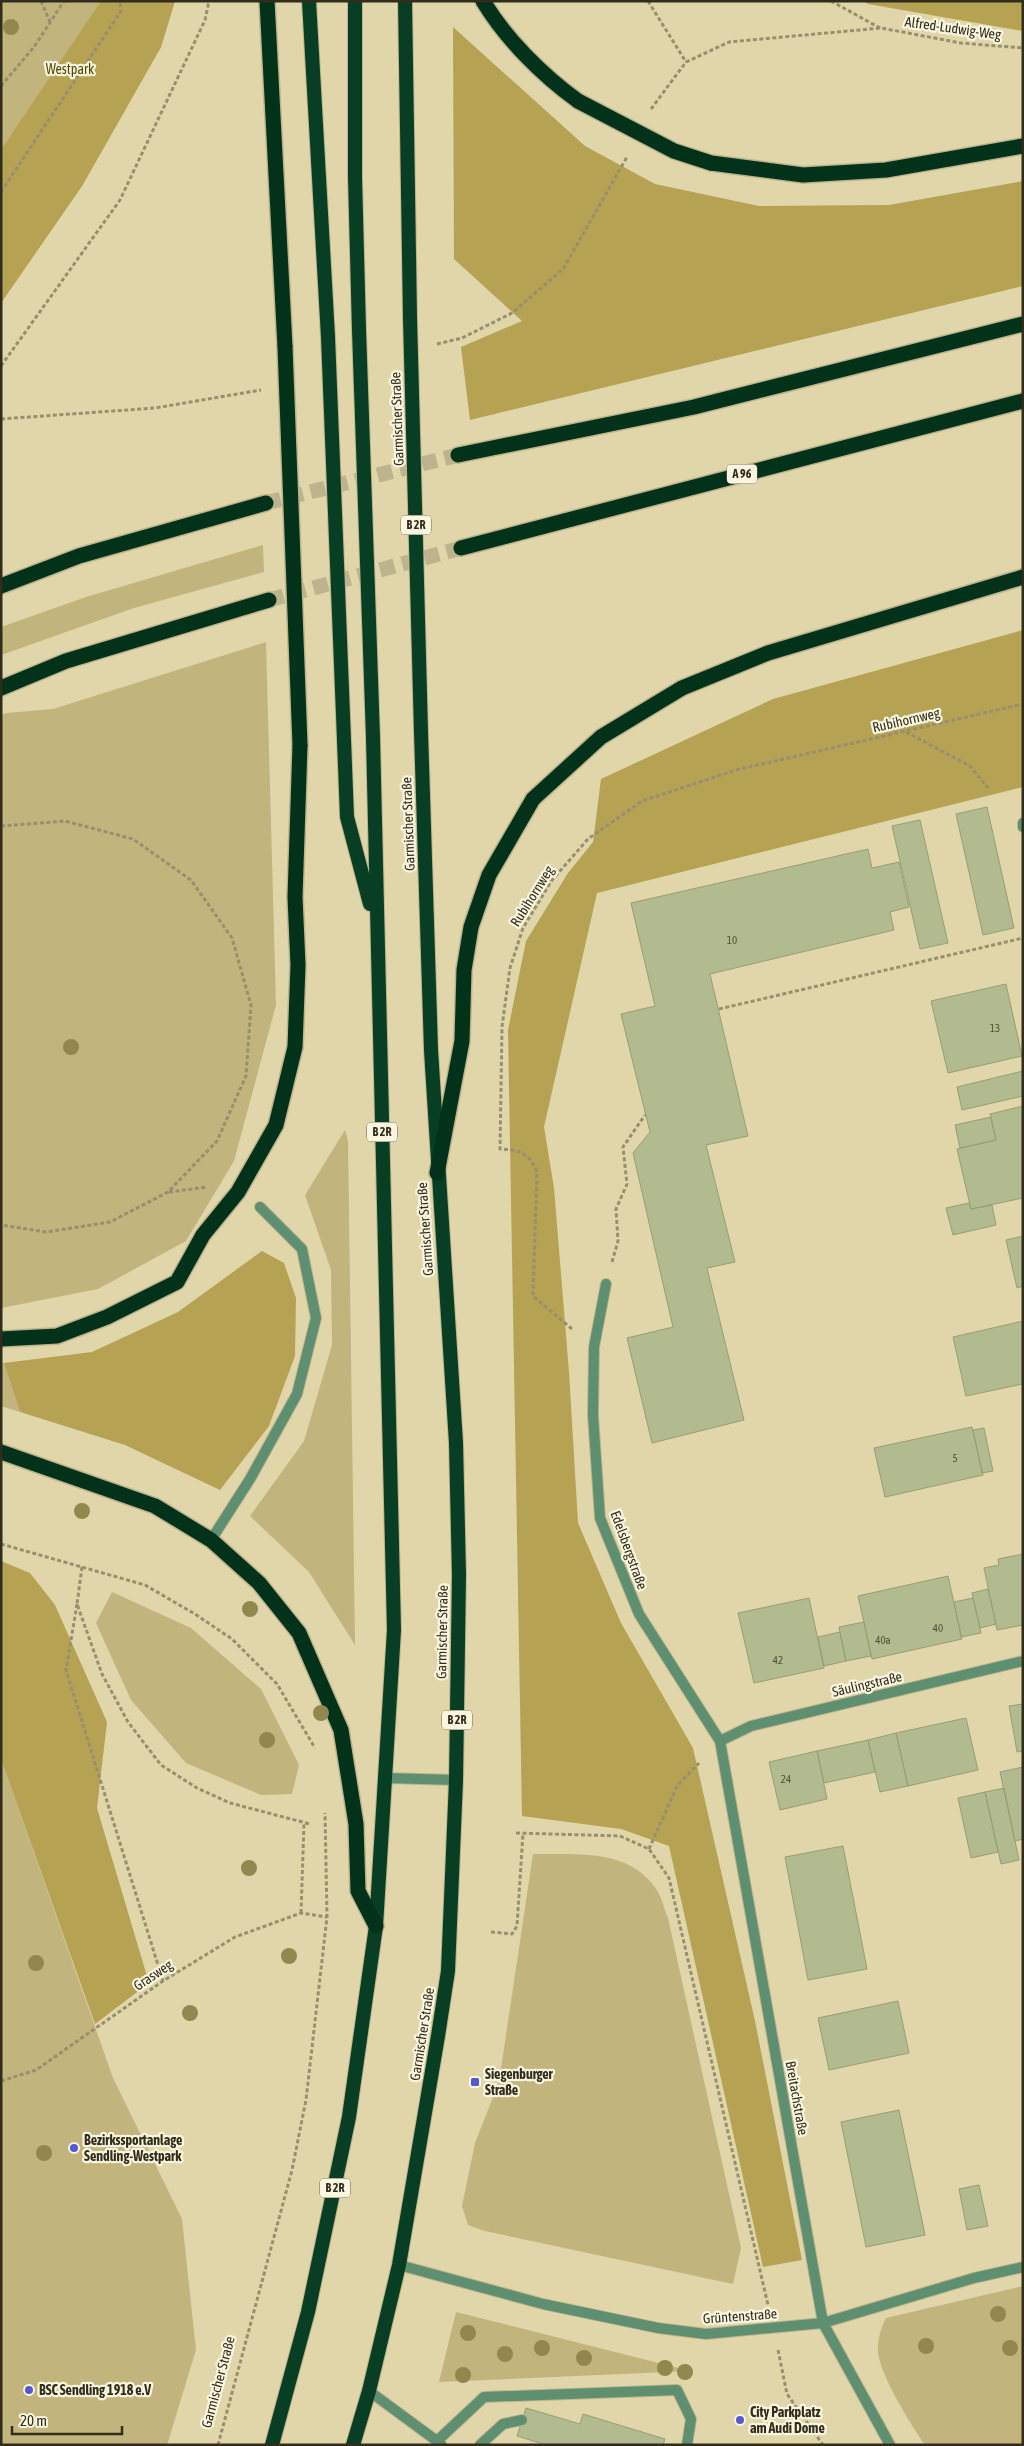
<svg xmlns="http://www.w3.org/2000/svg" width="1024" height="2446" font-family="'Asap Condensed',sans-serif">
  <rect width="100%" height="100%" fill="#e0d6a9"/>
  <!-- green -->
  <path fill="#c1b47c" d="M1,1H175L161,47L82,186L1,303Z
    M263,545L264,572L134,608L1,655V627L86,597Z
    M266,642L276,1005L234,1161L186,1241L98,1289L1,1308V715L7,713L53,709Z
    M345,1130L348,1141L355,1645L309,1572L250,1516L304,1441L332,1345L331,1270L305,1195Z
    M1,1362L4,1363L20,1412L1,1406Z
    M112,1592L191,1628L261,1689L299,1765L292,1794L261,1795L186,1763L131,1700L96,1623Z
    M1,1759L113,2078L182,2219L196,2350L167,2445H1Z
    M533,1854C576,1855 629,1848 656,1889C662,1897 664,1909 668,1918L741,2248L733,2284L485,2231L468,2225L462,2206L475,2143L499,2082Z
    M1023,2286V2445H925C911,2425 880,2375 878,2352C877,2340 881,2328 886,2318Z
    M456,2312L690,2371L439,2382Z"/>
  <!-- forest -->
  <path fill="#b5a253" d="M101,1H175L161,47L82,186L1,303V150Z
    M863,1H1023V31L868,4Z
    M453,27L585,146L655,184L759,206L889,205L1023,181V286L470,420L461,347L522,321L454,259Z
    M1023,630V787L597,893L544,1127L554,1188L569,1372L578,1523L621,1623L693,1748L755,2021L802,2260L763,2267L669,1846L621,1829L522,1816L508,1030L526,941L568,873L593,842L601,779L773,699Z
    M262,1251L284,1263L296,1298L295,1356L269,1426L220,1490L125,1445L20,1412L4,1363L92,1352L178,1312Z
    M1,1561L30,1573L55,1605L107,1722L97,1808L149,1983L95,2024L1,1759Z"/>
  <!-- building -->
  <path fill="#b2ba8f" stroke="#979e74" d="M987,807L1014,928L983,935L956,814Z
    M920,820L948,943L920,949L892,826Z
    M868,849L872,868L899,862L909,907L890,912L894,930L710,974L748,1136L706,1145L735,1262L707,1268L744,1420L652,1443L627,1338L673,1327L633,1153L650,1132L621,1014L655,1006L631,903Z
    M1006,984L1022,1056L948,1073L931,1001Z
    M1023,1071V1096L962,1110L957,1087Z
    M1023,1106V1198L971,1209L957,1149L996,1140L990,1114Z
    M991,1117L996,1140L960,1148L955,1125Z
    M969,1203L971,1209L992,1205L996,1225L953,1235L946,1208Z
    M1023,1236V1286L1017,1288L1006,1240Z
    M1023,1321V1384L966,1396L953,1337Z
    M972,1427L983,1475L885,1497L874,1448Z
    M984,1428L993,1471L982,1473L973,1430Z
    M1023,1554V1625L997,1630L984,1568L999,1565L998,1559Z
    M948,1576L962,1639L872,1659L858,1596Z
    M988,1589L996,1624L980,1628L972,1593Z
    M809,1598L824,1668L754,1683L738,1613Z
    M973,1598L981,1633L961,1637L954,1602Z
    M864,1622L871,1656L846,1661L839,1627Z
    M840,1632L846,1661L824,1666L818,1637Z
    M1023,1704V1751L1017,1752L1009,1706Z
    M966,1718L978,1770L908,1786L896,1733Z
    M896,1733L908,1786L880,1792L868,1740Z
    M868,1740L875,1772L824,1783L817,1751Z
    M817,1751L827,1799L780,1810L769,1762Z
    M1023,1767V1839L1015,1841L1000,1772Z
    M1004,1788L1019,1860L1001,1864L985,1792Z
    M985,1792L998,1852L971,1858L958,1798Z
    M843,1846L867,1969L808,1980L785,1857Z
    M898,2001L909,2053L829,2070L818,2018Z
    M899,2110L925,2235L866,2247L841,2122Z
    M979,2185L988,2226L967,2230L959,2189Z
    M526,2408L580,2424L583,2414L665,2439L663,2445H546L517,2436Z"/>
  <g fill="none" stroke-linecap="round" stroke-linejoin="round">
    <!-- motorway-tunnel -->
    <path stroke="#bdb48d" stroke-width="15" stroke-dasharray="15 8" stroke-linecap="butt" d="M266,503L458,455
      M269,600L461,548"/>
    <!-- service casing -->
    <g stroke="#bdb48d" stroke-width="12">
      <path id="service" d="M211,1540L250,1479L297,1394L316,1318L302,1249L260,1207
        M385,1778L456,1780
        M369,2391L441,2444
        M437,2441L484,2397L677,2390L691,2419L687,2445
        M480,2445L503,2424L522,2420"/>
    </g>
    <!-- minor casing -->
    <g stroke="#bdb48d" stroke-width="12">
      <path id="minor" d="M1023,823V827
        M606,1284L594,1347L593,1415L600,1518L639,1614L720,1741L823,2323L890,2445
        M720,1741L751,1726L1023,1661
        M399,2265L543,2304L658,2328L706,2334L823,2323L974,2278L1023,2267"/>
    </g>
    <!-- trunk casing -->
    <g stroke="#bdb48d" stroke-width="16">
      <path id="trunk" d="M309,1L328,337
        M355,1V177L359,330
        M405,1L410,318
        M344,740L347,817L370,904
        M272,2445L308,2312L349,2117L376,1926L394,1630L373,737
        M353,2445L369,2391L399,2265L438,2036L448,1971L456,1780L459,1575L456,1443L431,1050L421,732"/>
    </g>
    <!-- motorway casing -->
    <g stroke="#bdb48d" stroke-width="18">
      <path id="motorway" d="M267,1L285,347
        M483,1C506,39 542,75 578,101
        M711,163L803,175L886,170L1023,146
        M458,455L694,407L1023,324
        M461,548L1023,401
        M1,586L79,556L266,503
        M1,688L66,661L269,600
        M437,1173L462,1041L464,970L471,927L489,875L533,799L601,737L682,688L768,653L1023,577
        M1,1339L57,1336L107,1317L177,1282L203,1235L238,1192L276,1125L295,1047L298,965L295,897L300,745
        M1,1452L155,1506L211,1540L259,1583L299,1633L341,1730L356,1824L358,1891L376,1926"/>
    </g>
    <!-- path -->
    <path stroke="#978f6e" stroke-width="3" stroke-dasharray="4 2.5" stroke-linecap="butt" d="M41,1L50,22
      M648,1L686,62
      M831,1L880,28
      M1,86L34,47L64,1
      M651,109L686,62L729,42L881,28L961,43L1023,48
      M1,192L121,11L120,1
      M437,344L462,338L512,313L563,269L627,157
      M1,366L120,200L205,20L209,1
      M1,419L155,408L261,390
      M906,732L970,766L988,788
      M1,826L65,821L133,839L191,880L232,938L251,1005L246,1076L217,1141L168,1192L110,1222L46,1232L1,1225
      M719,1009L1023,938
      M169,1192L207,1187
      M612,1262L618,1241L616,1209L627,1184L623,1147L645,1115
      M572,1329L533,1296L537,1172C529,1153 521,1150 500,1149L502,1027L510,968L523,928L552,880L588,839L642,801L736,770L1023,704
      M1,1544L145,1585L195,1614L232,1639L277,1684L315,1748
      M82,1567L77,1604L102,1674L128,1722L161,1765L197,1788L230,1803L310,1824
      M77,1604L66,1670L163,1981
      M516,1833L620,1836L649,1849L669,1878L768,2305
      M649,1849L677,1786L699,1763
      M301,1913L304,1824
      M491,1932L512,1934L517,1926L523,1833
      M1,2081L36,2070L163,1981L235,1937L301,1913L327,1917
      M778,2350L787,2394L823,2445
      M218,2445L292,2170L306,2100L327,1917L325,1813"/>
    <!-- service -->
    <use href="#service" stroke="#5d8f70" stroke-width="10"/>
    <!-- minor -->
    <use href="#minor" stroke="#5d8f70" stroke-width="10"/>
    <!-- trunk -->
    <use href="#trunk" stroke="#083f24" stroke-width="14"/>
    <!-- motorway -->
    <use href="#motorway" stroke="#03321b" stroke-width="15"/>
    <!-- trunk-bridge casing -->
    <g stroke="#bdb48d" stroke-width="16" stroke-linecap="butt">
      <path id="trunk-bridge" d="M410,318L421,732
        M359,330L373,737
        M328,337L344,740"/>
    </g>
    <!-- motorway-bridge casing -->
    <g stroke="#bdb48d" stroke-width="18" stroke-linecap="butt">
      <path id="motorway-bridge" d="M578,101L674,151L711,163
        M285,347L300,745"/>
    </g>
    <!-- trunk-bridge -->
    <use href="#trunk-bridge" stroke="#083f24" stroke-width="14"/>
    <!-- motorway-bridge -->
    <use href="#motorway-bridge" stroke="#03321b" stroke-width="15"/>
  </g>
  <!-- trees -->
  <g fill="#92874e">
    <circle cx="11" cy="27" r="8"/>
    <circle cx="71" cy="1047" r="8"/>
    <circle cx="82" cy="1511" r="8"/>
    <circle cx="250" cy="1609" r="8"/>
    <circle cx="321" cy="1713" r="8"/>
    <circle cx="267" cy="1740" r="8"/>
    <circle cx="249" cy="1868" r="8"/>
    <circle cx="289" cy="1956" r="8"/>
    <circle cx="36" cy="1963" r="8"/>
    <circle cx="190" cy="2013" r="8"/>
    <circle cx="44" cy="2153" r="8"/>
    <circle cx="998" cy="2314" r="8"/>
    <circle cx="468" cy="2333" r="8"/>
    <circle cx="926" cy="2346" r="8"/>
    <circle cx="542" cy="2348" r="8"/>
    <circle cx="1010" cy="2348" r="8"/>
    <circle cx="505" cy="2354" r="8"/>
    <circle cx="584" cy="2358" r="8"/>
    <circle cx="665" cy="2368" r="8"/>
    <circle cx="685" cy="2372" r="8"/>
    <circle cx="463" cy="2375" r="8"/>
  </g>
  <!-- markers -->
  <g fill="#5359d0" stroke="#fcf6e0" stroke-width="2">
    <rect x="470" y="2077" width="10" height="10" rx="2.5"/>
    <circle cx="74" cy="2148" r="5"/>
    <circle cx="29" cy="2390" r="5"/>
    <circle cx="740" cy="2420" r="5"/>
  </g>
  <g text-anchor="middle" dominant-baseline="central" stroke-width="4.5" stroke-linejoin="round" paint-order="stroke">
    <!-- number labels -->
    <g font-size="11" fill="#515039">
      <text x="732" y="940">10</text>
      <text x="995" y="1028">13</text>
      <text x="955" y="1458">5</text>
      <text x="938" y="1628">40</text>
      <text x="883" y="1640">40a</text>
      <text x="778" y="1660">42</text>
      <text x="786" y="1779">24</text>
    </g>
    <!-- shield labels -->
    <g fill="#fcf6e0" stroke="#6e6957" stroke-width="1">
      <rect x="727" y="464.5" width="30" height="19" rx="4"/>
      <rect x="401" y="515.5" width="30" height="19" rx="4"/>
      <rect x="367" y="1122.5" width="30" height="19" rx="4"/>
      <rect x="442" y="1710.5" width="30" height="19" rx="4"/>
      <rect x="320" y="2178.5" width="30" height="19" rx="4"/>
    </g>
    <g font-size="12" font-weight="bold" fill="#312d1c">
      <text x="742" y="474">A 96</text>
      <text x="416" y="525">B 2R</text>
      <text x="382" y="1132">B 2R</text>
      <text x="457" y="1720">B 2R</text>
      <text x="335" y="2188">B 2R</text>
    </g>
    <!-- street labels -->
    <g font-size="14" fill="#312d1c" stroke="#fcf6e0">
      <text transform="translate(953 28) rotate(8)">Alfred-Ludwig-Weg</text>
      <text transform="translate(397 419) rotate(-92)">Garmischer Straße</text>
      <text transform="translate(906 720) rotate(-13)">Rubihornweg</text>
      <text transform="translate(408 824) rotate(-92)">Garmischer Straße</text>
      <text transform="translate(532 896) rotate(-58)">Rubihornweg</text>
      <text transform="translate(425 1229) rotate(-94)">Garmischer Straße</text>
      <text transform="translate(629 1550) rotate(70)">Edelsbergstraße</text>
      <text transform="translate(442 1632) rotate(-89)">Garmischer Straße</text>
      <text transform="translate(867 1684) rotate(-13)">Säulingstraße</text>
      <text transform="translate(153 1975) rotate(-34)">Grasweg</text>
      <text transform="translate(422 2034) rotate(-81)">Garmischer Straße</text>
      <text transform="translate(797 2098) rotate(80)">Breitachstraße</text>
      <text transform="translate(740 2316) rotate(-4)">Grüntenstraße</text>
      <text transform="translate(218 2382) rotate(-75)">Garmischer Straße</text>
    </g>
    <!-- park labels -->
    <g font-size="14" fill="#534604" stroke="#fcf6e0">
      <text x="70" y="69">Westpark</text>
    </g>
    <!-- poi labels -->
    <g font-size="14" font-weight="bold" fill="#312d1c" stroke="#fcf6e0" text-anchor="start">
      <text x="485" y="2074">Siegenburger<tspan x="485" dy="16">Straße</tspan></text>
      <text x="84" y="2140">Bezirkssportanlage<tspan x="84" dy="16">Sendling-Westpark</tspan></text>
      <text x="39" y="2390">BSC Sendling 1918 e.V</text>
      <text x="750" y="2412">City Parkplatz<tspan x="750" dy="16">am Audi Dome</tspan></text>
    </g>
  </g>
  <!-- border -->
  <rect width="1024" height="2446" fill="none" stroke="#312d1c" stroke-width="5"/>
  <!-- scale -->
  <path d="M12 2426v8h110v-8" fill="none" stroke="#312d1c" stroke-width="2.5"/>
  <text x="20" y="2426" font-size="15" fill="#312d1c" stroke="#fcf6e0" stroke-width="4" paint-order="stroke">20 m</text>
</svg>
